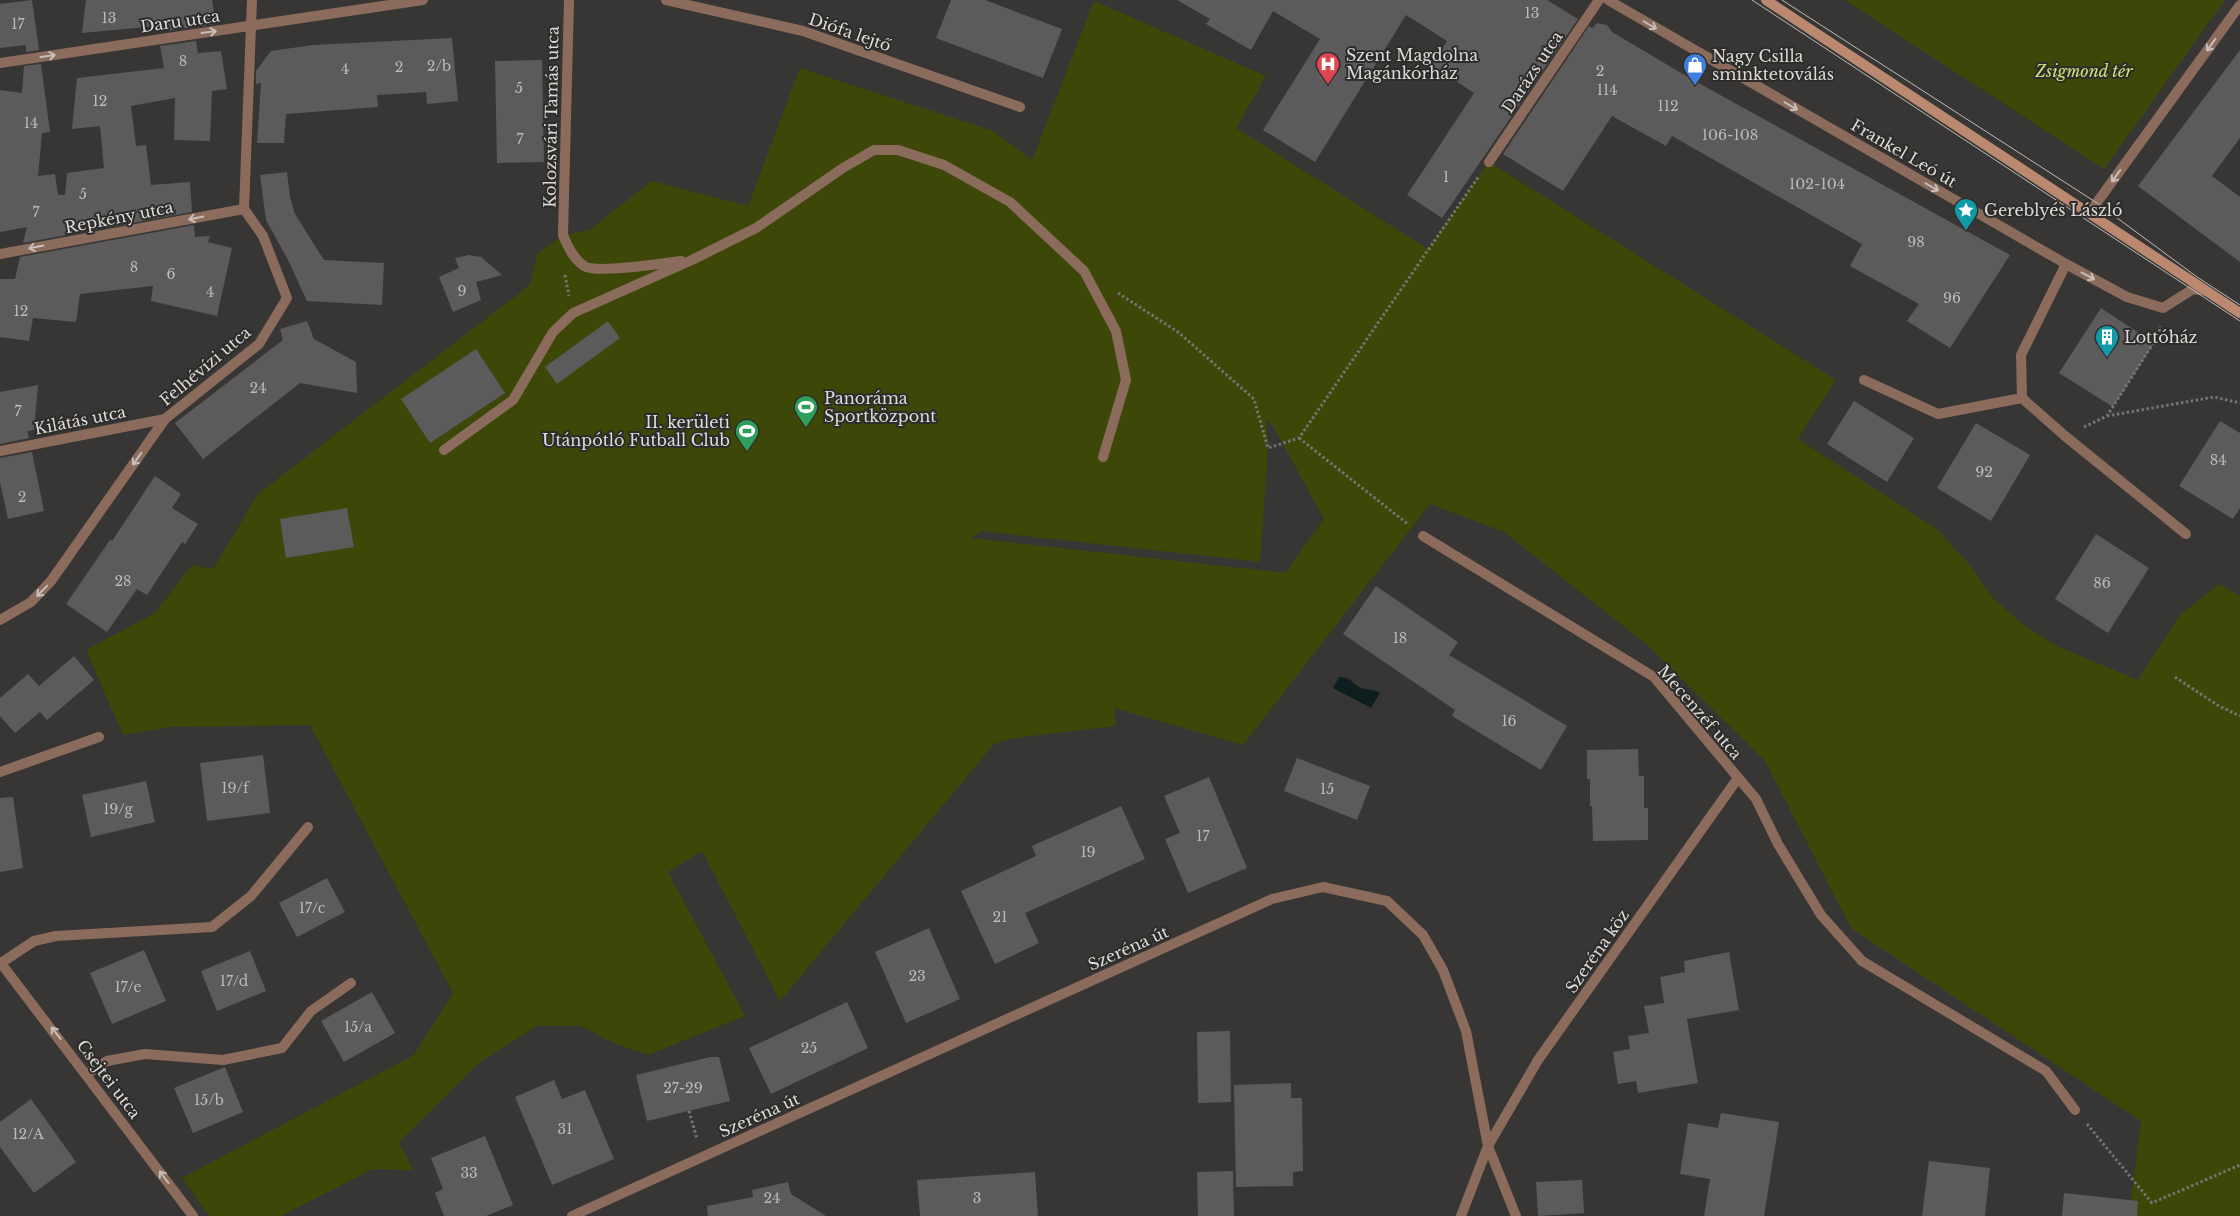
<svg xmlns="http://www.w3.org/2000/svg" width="2240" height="1216" font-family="'Libre Baskerville',serif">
  <rect width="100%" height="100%" fill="#383634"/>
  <!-- green -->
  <path fill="#3c4708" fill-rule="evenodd" d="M1845,0H2225L2104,169Z
    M1094,1L1266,76L1236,128L1428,249L1489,162L1836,380L1798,439L1938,530L1968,563L1993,598L2025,626L2057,646L2138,680L2179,616L2219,584L2240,596V1216H2129L2141,1121L1851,928L1765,761L1646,644L1504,532L1430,504L1243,745L1114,708L1116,726L1014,738L994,744L780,1001L702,851L668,872L745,1016L648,1055L616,1044L581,1026H537L480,1062L399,1142L413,1170L373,1169L281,1216H209L182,1178L414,1055L453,993L310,725L169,727L123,735L86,650L155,613L192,565L213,569L258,494L530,285L537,254L563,235L589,230L652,181L748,206L800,68L993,131L1032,160ZM1266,420L1273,426L1324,519L1285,573L971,538L981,531L1260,562L1268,448Z"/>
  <!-- water -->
  <path fill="#0e1e1f" d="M1339,677C1353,678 1351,683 1361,688C1368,691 1372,688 1380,693L1371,708L1333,688Z"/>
  <!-- building -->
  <path fill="#5d5a5c" d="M32,0L39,50L26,52V45L0,48V4Z
    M86,0H212L216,24L158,32L157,26L82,33Z
    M951,0H985L1062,29L1043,78L936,38Z
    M1177,0H1547L1578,19L1442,218L1407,195L1474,93L1432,65L1447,41L1406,15L1315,162L1263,130L1320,39L1273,11L1251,50L1206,24L1210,19Z
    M1597,23L1607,25L1612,32L1693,80L2010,255L1950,348L1907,321L1919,304L1850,266L1862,244L1672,136L1666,146L1612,116L1563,191L1503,154L1589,26L1592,28Z
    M452,38L458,101L427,104L426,92L377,95L378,107L286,114L284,143H257L261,83L256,84V71L271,51L313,45Z
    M196,41L198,53L221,51L227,89L212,91L210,141L174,140L175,98L131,106L136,146L146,145L151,185L190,182L192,212L23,243L27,227L0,232V90L22,93L24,66L41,64L50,132L42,133L38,176L55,174L58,195H65L67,173L104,168L100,126L72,129L77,78L164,68L160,46Z
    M2240,50V138L2212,176L2240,197V262L2138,186Z
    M542,60L544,162L497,163L495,61Z
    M287,172L290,197L295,214L324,260L384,263L382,305L307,301L288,260L266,220L260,175Z
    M194,225L195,237L210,236L208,242L232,248L217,316L151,301L153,286L80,294L76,322L33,318L29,341L0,337V279H15L20,257Z
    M469,255L481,257L502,275L476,282L481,300L453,312L439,277L459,268L455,258Z
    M2101,308L2154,343L2113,407L2059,373Z
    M307,321L314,339L356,362L357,393L300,383L203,459L175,423L283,340L280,329Z
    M608,321L620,338L557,384L545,367Z
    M476,349L505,393L430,443L401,399Z
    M38,385L34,430L27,431L29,438L0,444V392Z
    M1854,401L1914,438L1887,482L1827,444Z
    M2220,421L2240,433V508L2233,519L2179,486Z
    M1976,423L2030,455L1991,521L1937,488Z
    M32,452L44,511L8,519L0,482V458Z
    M155,476L181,494L172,508L198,524L185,544L182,542L147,595L137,589L107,632L66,604L110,540L112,541Z
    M347,508L354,547L286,558L280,519Z
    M2096,534L2149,568L2108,633L2055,599Z
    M1376,586L1458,642L1449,655L1567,726L1541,770L1452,716L1455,710L1343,634Z
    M74,656L94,680L47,720L40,712L15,733L0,716V698L28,674L39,686Z
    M1638,749L1639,776H1644V808H1648V840L1593,841L1592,806H1590V779H1587V750Z
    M263,755L270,813L207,821L200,763Z
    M1297,758L1370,786L1357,820L1284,791Z
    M1209,777L1247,868L1188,893L1165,839L1180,833L1164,796Z
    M146,781L155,822L91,837L82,795Z
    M13,797L23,868L0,872V798Z
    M1121,806L1145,859L1025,913L1039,943L995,964L961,891L1036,856L1032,846Z
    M327,878L345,912L297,937L279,903Z
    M929,928L960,999L906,1023L875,952Z
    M144,950L166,1001L112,1024L90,973Z
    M250,951L266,991L217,1011L201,971Z
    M1729,952L1739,1010L1687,1019L1698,1083L1638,1093L1636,1081L1618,1084L1613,1052L1630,1049L1628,1036L1649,1033L1644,1006L1664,1003L1660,977L1685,972L1684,961Z
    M372,992L395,1033L344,1062L321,1021Z
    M847,1002L868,1048L771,1094L749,1048Z
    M1230,1031L1231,1102L1198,1103L1197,1032Z
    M710,1057H719L730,1101L647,1121L636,1075Z
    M225,1067L243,1112L193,1133L174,1088Z
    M554,1080L562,1099L585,1090L614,1159L552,1185L515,1097Z
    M1291,1083V1098H1302L1303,1171L1293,1172V1186L1236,1187L1234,1085Z
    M31,1099L76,1162L34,1193L0,1147V1122Z
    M1721,1113L1779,1122L1764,1216H1704L1710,1179L1680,1174L1688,1123L1718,1128Z
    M485,1136L513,1205L486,1216H444L435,1193L443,1189L431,1158Z
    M1929,1161L1990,1168L1985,1216H1922Z
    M1233,1171L1234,1216H1198L1197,1172Z
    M1035,1172L1038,1216H920L917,1180Z
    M1582,1180L1584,1213L1538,1216L1536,1182Z
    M788,1182L791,1194L826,1216H708L707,1206L753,1197L752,1190Z
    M2064,1193L2138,1201L2137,1216H2062Z"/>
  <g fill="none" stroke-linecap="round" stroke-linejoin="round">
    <!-- path -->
    <path stroke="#767472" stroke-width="3" stroke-dasharray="2.5 2.5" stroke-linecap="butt" d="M565,275L569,296
      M1118,293L1178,332L1254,399L1268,448L1299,438L1479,176
      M2107,416L2214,397L2240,403
      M2084,427L2107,416L2159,334L2160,326
      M1299,438L1409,525
      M2175,677L2219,706L2240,716
      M689,1111L697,1139
      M2087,1124L2152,1203L2240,1165"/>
    <!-- lane -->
    <path stroke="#8b6c5c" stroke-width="10" d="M563,235C568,247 573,258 584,266C596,274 664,263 681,261
      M2066,264L2021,355L2022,398L2065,436L2186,534
      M1864,380L1938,414L2022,398
      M444,450L513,400L553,332L573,313L692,260L756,228L843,168L874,150H898L944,165L1010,202L1084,271L1116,331L1126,380L1103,457
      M1862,961L2046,1071L2075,1110
      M1,963L34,941L56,936L212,927L251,896L308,827
      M87,1074L107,1061L145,1054L223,1060L282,1048L311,1011L351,983"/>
    <!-- street -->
    <path stroke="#8b6c5c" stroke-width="10" d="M666,0L803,31L1020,107
      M1608,0L2066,264L2127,297L2163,308L2193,289L2207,291
      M0,63L423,0
      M1489,162L1599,0
      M2090,212L2240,5
      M563,235L569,0
      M0,254L244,209
      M0,451L165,419
      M1423,536L1654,677L1756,799L1778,844L1821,915L1862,961
      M0,620L31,602L51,581L165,419L259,344L287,298L263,236L244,209L252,0
      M0,772L99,737
      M0,962L193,1216
      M572,1216L1272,899L1323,887L1387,901L1423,935L1443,970L1466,1031L1488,1146L1516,1216
      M1461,1216L1488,1146L1538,1060L1738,778"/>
    <!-- secondary -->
    <path stroke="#bb8870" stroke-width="10" d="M1766,0L2240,313"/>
    <!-- tram -->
    <path stroke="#bdbbb9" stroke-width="1" d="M1752,0L2240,321
      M1782,0L2097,203L2197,277L2240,305"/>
  </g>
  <!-- one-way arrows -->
  <defs><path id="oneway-shaft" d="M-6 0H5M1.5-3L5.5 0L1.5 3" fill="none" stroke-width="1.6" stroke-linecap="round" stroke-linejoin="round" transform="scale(1.25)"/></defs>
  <g stroke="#c8bfba">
    <use href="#oneway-shaft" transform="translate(1650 25) rotate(30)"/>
    <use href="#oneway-shaft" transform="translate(209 32) rotate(-8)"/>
    <use href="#oneway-shaft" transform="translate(2211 45) rotate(126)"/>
    <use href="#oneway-shaft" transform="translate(48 56) rotate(-8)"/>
    <use href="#oneway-shaft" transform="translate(1791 106) rotate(30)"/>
    <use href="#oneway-shaft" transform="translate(2116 176) rotate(126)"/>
    <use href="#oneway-shaft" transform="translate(1932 187) rotate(30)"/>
    <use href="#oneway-shaft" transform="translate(196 218) rotate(169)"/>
    <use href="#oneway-shaft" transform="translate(36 247) rotate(169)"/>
    <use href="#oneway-shaft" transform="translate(2088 276) rotate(28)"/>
    <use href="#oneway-shaft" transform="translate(137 459) rotate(125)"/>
    <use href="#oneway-shaft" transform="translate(42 591) rotate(134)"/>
    <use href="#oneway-shaft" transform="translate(56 1033) rotate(-128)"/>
    <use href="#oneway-shaft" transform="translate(164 1177) rotate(-127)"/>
  </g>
  <!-- icons -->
  <defs>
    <g id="hospital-pin" transform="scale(1.25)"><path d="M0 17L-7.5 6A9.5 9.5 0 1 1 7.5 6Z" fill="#e0444e" stroke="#2e2c2a"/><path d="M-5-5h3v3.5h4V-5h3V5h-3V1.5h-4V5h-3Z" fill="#fff"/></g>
    <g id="shop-pin" transform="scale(1.25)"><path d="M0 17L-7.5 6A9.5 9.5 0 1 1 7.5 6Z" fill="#3f7fe0" stroke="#2e2c2a"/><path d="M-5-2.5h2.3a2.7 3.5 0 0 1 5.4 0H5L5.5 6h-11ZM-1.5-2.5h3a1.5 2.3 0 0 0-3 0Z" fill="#fff"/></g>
    <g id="sight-pin" transform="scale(1.25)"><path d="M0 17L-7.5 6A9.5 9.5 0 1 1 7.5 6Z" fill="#0f9aa8" stroke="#2e2c2a"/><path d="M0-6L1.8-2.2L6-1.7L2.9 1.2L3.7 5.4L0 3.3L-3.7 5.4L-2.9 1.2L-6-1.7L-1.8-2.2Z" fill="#fff"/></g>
    <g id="building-pin" transform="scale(1.25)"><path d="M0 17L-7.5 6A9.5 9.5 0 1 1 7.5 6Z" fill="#0f9aa8" stroke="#2e2c2a"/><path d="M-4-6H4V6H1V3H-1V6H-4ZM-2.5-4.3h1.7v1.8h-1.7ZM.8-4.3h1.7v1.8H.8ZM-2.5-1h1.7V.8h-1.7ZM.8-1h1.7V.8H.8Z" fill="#fff"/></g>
    <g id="stadium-pin" transform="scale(1.25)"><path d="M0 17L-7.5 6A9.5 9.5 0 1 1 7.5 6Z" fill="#2e9e5b" stroke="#2e2c2a"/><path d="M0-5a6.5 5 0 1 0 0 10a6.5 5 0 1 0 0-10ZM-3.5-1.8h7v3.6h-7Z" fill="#fff"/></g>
  </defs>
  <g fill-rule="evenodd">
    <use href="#hospital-pin" x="1328" y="64"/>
    <use href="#shop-pin" x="1695" y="65"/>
    <use href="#sight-pin" x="1966" y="210"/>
    <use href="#building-pin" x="2107" y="337"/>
    <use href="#stadium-pin" x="806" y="407"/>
    <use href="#stadium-pin" x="747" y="431"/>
  </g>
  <g text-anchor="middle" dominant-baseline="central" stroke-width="4" stroke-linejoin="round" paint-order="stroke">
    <!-- number labels -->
    <g font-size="14" fill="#bcbbba">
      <text x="1532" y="13">13</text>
      <text x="109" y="18">13</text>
      <text x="18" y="24">17</text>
      <text x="183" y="61">8</text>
      <text x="439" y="66">2/b</text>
      <text x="399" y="67">2</text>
      <text x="345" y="69">4</text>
      <text x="1600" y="71">2</text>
      <text x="519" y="88">5</text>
      <text x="1607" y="90">114</text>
      <text x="100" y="101">12</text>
      <text x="1668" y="106">112</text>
      <text x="31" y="123">14</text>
      <text x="1730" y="135">106-108</text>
      <text x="520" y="139">7</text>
      <text x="1446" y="177">1</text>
      <text x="1817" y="184">102-104</text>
      <text x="83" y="194">5</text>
      <text x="36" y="212">7</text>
      <text x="1916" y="242">98</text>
      <text x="134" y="267">8</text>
      <text x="171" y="274">6</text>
      <text x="462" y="291">9</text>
      <text x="210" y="292">4</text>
      <text x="1952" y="298">96</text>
      <text x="21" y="311">12</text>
      <text x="258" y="388">24</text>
      <text x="18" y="411">7</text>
      <text x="2218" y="460">84</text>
      <text x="1984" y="472">92</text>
      <text x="22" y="497">2</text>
      <text x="123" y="581">28</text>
      <text x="2102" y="583">86</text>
      <text x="1400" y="638">18</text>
      <text x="1509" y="721">16</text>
      <text x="235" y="788">19/f</text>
      <text x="1327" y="789">15</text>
      <text x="118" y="809">19/g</text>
      <text x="1203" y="836">17</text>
      <text x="1088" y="852">19</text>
      <text x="312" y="908">17/c</text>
      <text x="1000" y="917">21</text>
      <text x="917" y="976">23</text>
      <text x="234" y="981">17/d</text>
      <text x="128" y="987">17/e</text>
      <text x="358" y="1027">15/a</text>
      <text x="809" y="1048">25</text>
      <text x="683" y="1088">27-29</text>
      <text x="209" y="1100">15/b</text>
      <text x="565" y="1129">31</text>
      <text x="28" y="1134">12/A</text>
      <text x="469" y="1173">33</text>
      <text x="772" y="1198">24</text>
      <text x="977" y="1198">3</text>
    </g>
    <!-- street labels -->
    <g font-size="16" fill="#dcdbd9" stroke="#2e2c2a">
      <text transform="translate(180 21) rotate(-8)">Daru utca</text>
      <text transform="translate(850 32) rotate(19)">Diófa lejtő</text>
      <text transform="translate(1532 72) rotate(-56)">Darázs utca</text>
      <text transform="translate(551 117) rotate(-89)">Kolozsvári Tamás utca</text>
      <text transform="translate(1904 153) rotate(30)">Frankel Leó út</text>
      <text transform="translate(119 217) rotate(-11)">Repkény utca</text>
      <text transform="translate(205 366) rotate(-40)">Felhévízi utca</text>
      <text transform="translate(80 420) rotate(-11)">Kilátás utca</text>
      <text transform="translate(1700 712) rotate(49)">Mecenzéf utca</text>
      <text transform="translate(1128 948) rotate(-24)">Szeréna út</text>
      <text transform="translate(1597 951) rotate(-55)">Szeréna köz</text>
      <text transform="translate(109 1079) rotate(53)">Csejtei utca</text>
      <text transform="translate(759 1115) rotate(-24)">Szeréna út</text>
    </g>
    <!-- poi labels -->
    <g font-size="16" fill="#dcdbd9" stroke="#2e2c2a" text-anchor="start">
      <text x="1346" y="55">Szent Magdolna<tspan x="1346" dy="18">Magánkórház</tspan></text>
      <text x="1712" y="56">Nagy Csilla<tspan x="1712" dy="18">sminktetoválás</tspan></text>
      <text x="1984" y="210">Gereblyés László</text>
      <text x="2124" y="337">Lottóház</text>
      <text x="824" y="398">Panoráma<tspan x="824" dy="18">Sportközpont</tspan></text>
      <text x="730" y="422" text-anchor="end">II. kerületi<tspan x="730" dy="18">Utánpótló Futball Club</tspan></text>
    </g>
    <!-- park labels -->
    <g font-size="16" font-style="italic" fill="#cde47a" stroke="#2e2c2a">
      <text x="2084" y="71">Zsigmond tér</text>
    </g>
  </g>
</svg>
